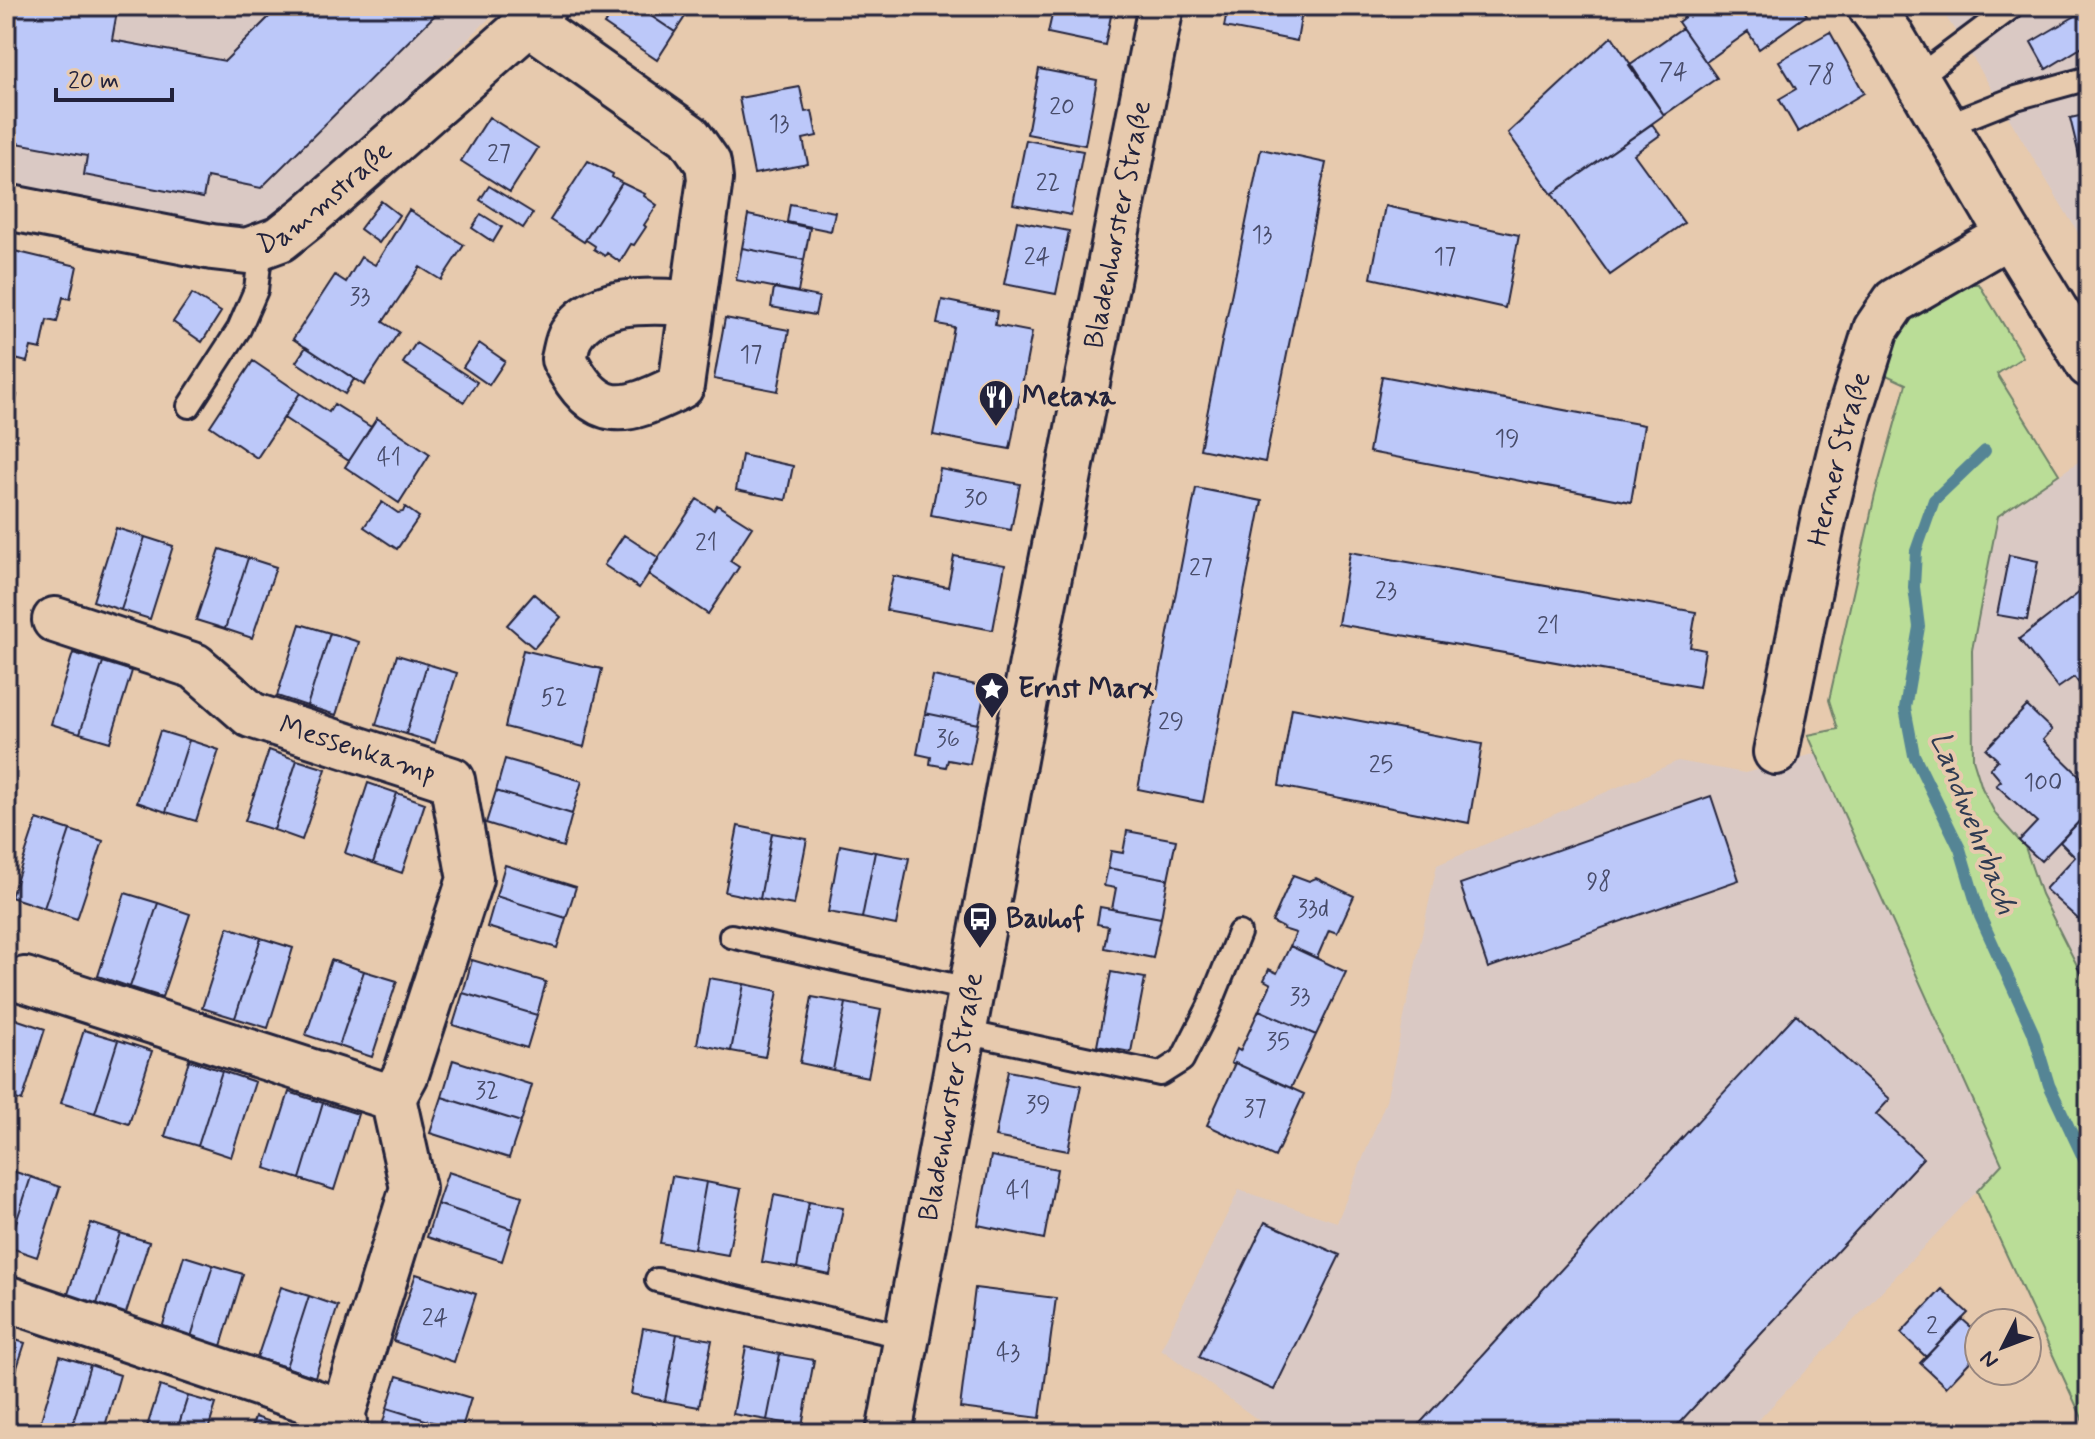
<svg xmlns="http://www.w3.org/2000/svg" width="2095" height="1439" font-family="Mynerve,sans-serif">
  <rect width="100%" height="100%" fill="#e7caae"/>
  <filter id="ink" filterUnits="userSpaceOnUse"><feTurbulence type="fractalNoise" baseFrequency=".0125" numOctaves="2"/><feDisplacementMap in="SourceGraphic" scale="16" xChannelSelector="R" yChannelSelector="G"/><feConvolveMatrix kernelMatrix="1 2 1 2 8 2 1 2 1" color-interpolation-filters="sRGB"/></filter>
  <g filter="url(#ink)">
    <!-- built -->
    <path fill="#dac9c4" d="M6,6H502L289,213L256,228L222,231L6,189Z
      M1939,6H2089V251L1976,63Z
      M2087,456L2089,459V989L2041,894L2025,847L1996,815L1982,788L1973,759L1972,650L1998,516Z
      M1817,753L2002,1165L1746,1433H1276L1161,1349L1239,1190L1337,1222L1386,1101L1437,865L1678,761L1745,773Z"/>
    <!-- green -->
    <path fill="#badd97" stroke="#6e8069" stroke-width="2" d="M1964,284H1979L2023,357L1997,374L2059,474L1998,516L1972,650L1973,759L1982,788L1996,815L2025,847L2041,894L2089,989V1433L1977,1191L2002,1164L1808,735L1838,729L1829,700L1875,495L1906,384L1882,373C1886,361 1889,348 1894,337C1908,310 1939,297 1964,284Z"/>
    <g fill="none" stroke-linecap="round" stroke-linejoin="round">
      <!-- stream -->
      <path stroke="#558595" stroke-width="12" d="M1985,451L1934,500L1916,551L1914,587L1919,627L1905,708L1914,755L1960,849L1980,916L2033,1032L2049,1085L2089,1170"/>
    </g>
    <!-- building -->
    <path fill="#bcc8f9" stroke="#22223b" stroke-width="2" d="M7,6H118L112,40L225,61L280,6H444L261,188L207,177L203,198L84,175L87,156L6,141Z
      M616,6H636L675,32L657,60L604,24Z
      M636,6H692L675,32Z
      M1054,6H1113L1105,45L1048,33Z
      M1228,6H1303L1297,41L1224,27Z
      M1800,6L1807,15L1759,49L1748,32L1706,62L1678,22L1699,6Z
      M2089,8V43L2046,69L2031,42Z
      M1682,28L1717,78L1664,115L1629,65Z
      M1830,32L1864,93L1798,132L1779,99L1796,89L1779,61Z
      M1612,36L1664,115L1552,194L1508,133Z
      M1039,69L1097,80L1085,145L1027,134Z
      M800,87L805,112L812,111L817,136L803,139L808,164L754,174L739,98Z
      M2089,114V187L2087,188L2070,118Z
      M489,117L538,148L510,192L461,161Z
      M1652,124L1660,135L1634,154L1684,223L1610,275L1552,194Z
      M1026,140L1083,151L1071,215L1013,204Z
      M1261,149L1326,163L1265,462L1200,449Z
      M588,161L613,174L612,177L622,183L584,242L550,220Z
      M622,183L645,194L644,196L657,205L644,225L646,227L634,245L631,244L620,262L607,253L605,256L594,249L595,246L586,240L584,242Z
      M489,186L533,213L523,228L480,200Z
      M381,201L399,215L379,243L360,229Z
      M790,204L835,212L831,231L787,222Z
      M1385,206L1519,235L1505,308L1371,278Z
      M409,210L464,245L441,280L420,267L383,322L399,332L364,385L293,339L335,275L346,282L361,257L375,265Z
      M481,214L502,227L493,242L472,228Z
      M748,215L810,228L804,260L742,248Z
      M1017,221L1069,231L1056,294L1004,284Z
      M742,248L804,260L798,292L736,280Z
      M6,249L77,266L70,299L63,297L57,322L47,320L41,349L31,347L27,362L15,359L10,378L6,377Z
      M774,288L819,297L815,315L771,307Z
      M192,294L221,312L202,342L173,322Z
      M942,300L997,311L995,325L1032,332L1010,449L933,435L954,327L937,324Z
      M725,318L789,330L778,391L714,379Z
      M416,343L477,382L464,402L403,363Z
      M479,343L505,361L489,385L463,367Z
      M306,347L354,379L345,394L296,362Z
      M253,361L300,393L257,458L210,426Z
      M1382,376L1644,425L1631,502L1369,452Z
      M6,393L17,395L9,430L6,429Z
      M300,393L329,412L334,404L371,427L349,461L284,418Z
      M377,418L430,454L399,503L345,467Z
      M742,455L793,466L786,500L736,490Z
      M940,469L1020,484L1011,530L931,515Z
      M1196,488L1262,501L1203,802L1138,789Z
      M697,499L714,510L717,505L752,527L730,561L739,567L708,614L648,574Z
      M382,502L398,513L403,512L405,507L419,517L397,549L364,527Z
      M116,528L145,537L121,610L93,601Z
      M624,535L659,558L639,588L604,565Z
      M145,537L173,546L150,619L121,610Z
      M220,549L248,558L225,629L196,620Z
      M1350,552L1696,612L1690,647L1705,650L1699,687L1338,624Z
      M2009,555L2038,561L2027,620L1997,615Z
      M954,556L1005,565L993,630L886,610L893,576L948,587Z
      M248,558L276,567L252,638L225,629Z
      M2089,585V696L2074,677L2058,688L2019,639Z
      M534,594L561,617L534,648L507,625Z
      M300,624L330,633L307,706L277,696Z
      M330,633L359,642L336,715L307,706Z
      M523,650L602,669L584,747L505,727Z
      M73,653L103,662L80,733L51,724Z
      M397,655L427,664L406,734L376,725Z
      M103,662L132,671L110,742L80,733Z
      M427,664L457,673L435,743L406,734Z
      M933,676L986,687L978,724L925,713Z
      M2027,706L2052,730L2043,740L2089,785V811L2041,861L2019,841L2037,822L1996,785L2001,781L1990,768L1998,760L1986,749Z
      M1292,708L1482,744L1469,823L1279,786Z
      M925,713L978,724L970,764L948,760L946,767L930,764L931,757L917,754Z
      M160,731L189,740L166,812L137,802Z
      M189,740L219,750L196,821L166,812Z
      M269,750L297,760L274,830L245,821Z
      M505,759L582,781L572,814L496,791Z
      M297,760L326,769L302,840L274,830Z
      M368,783L397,793L373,863L345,853Z
      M496,791L572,814L563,847L486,823Z
      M397,793L425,803L402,873L373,863Z
      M1711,796L1739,880L1488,968L1460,884Z
      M2089,811V929L2045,889L2075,857L2060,842Z
      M37,819L70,830L44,908L11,897Z
      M738,826L772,833L760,899L725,892Z
      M70,830L103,841L77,919L44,908Z
      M1127,831L1176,840L1168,879L1108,868L1111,851L1123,853Z
      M772,833L807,839L794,905L760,899Z
      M840,845L875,852L862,918L828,912Z
      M875,852L909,858L896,925L862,918Z
      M505,865L576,887L566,918L496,896Z
      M1108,868L1168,879L1161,918L1112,909L1116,888L1104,886Z
      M1293,875L1309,881L1316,878L1354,896L1337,933L1329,930L1317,958L1290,946L1296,933L1283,929L1284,928L1272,922Z
      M125,893L158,903L130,987L98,976Z
      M496,896L566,918L557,948L487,927Z
      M158,903L190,914L162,997L130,987Z
      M1100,907L1161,918L1153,958L1104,948L1108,926L1097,924Z
      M228,927L261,938L235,1018L202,1008Z
      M261,938L293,948L268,1028L235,1018Z
      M1290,946L1346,972L1316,1035L1259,1010L1271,984L1264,980L1269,969L1277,973Z
      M2089,959V988L2077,966Z
      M331,960L364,971L339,1046L306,1035Z
      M472,960L546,982L537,1015L463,993Z
      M364,971L397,981L372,1057L339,1046Z
      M1111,972L1145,978L1131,1052L1097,1046Z
      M709,978L744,984L731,1051L697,1044Z
      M744,984L778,991L765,1057L731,1051Z
      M463,993L537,1015L527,1048L453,1025Z
      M812,997L846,1003L833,1070L800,1063Z
      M846,1003L881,1010L868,1077L833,1070Z
      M1259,1010L1316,1035L1291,1088L1235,1063L1234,1065L1231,1063L1237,1049L1240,1051Z
      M1796,1014L1890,1099L1876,1114L1923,1158L1670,1433H1411Z
      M6,1016L45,1029L22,1101L6,1096Z
      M84,1030L118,1040L95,1113L61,1103Z
      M118,1040L152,1051L129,1124L95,1113Z
      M189,1060L222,1071L198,1146L165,1136Z
      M453,1060L532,1085L521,1122L442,1097Z
      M1235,1063L1304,1094L1275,1157L1207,1125Z
      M222,1071L255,1082L231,1157L198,1146Z
      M1008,1071L1081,1085L1068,1151L995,1137Z
      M289,1092L323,1103L300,1179L265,1168Z
      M442,1097L521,1122L509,1158L430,1133Z
      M323,1103L358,1114L334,1190L300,1179Z
      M991,1156L1057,1169L1044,1239L978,1225Z
      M6,1169L31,1177L8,1247H6Z
      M448,1172L522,1196L512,1229L437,1204Z
      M672,1176L706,1182L694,1249L660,1243Z
      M31,1177L60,1187L37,1257L8,1247Z
      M706,1182L741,1189L728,1255L694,1249Z
      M774,1195L809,1202L797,1268L762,1262Z
      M809,1202L843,1208L830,1275L797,1268Z
      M437,1204L512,1229L502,1261L427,1237Z
      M1265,1222L1340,1255L1274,1390L1199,1357Z
      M91,1223L120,1233L96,1307L67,1297Z
      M120,1233L149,1242L125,1316L96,1307Z
      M184,1256L213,1265L191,1337L162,1328Z
      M213,1265L243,1274L221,1346L191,1337Z
      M416,1274L476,1294L454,1362L393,1341Z
      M281,1287L309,1296L286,1367L257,1358Z
      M975,1288L1056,1298L1040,1418L960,1408Z
      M1942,1289L1968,1313L1926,1357L1901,1333Z
      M309,1296L338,1306L315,1377L286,1367Z
      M1962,1319L1979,1334V1352L1946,1387L1920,1363Z
      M643,1328L677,1334L665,1401L631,1394Z
      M677,1334L712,1340L699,1407L665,1401Z
      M6,1337L25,1343L6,1402Z
      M746,1347L780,1354L767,1420L733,1414Z
      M780,1354L814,1360L802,1426L767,1420Z
      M60,1356L90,1365L70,1433H59L39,1427Z
      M90,1365L120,1375L103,1433H70Z
      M397,1376L471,1398L461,1431L387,1408Z
      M160,1386L188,1396L176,1433H145Z
      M188,1396L216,1404L207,1433H176Z
      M387,1408L461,1431V1433H380Z
      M255,1417L284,1426L282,1433H250Z
      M284,1426L306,1433H282Z"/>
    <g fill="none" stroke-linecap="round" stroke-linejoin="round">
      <!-- service casing -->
      <g stroke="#22223b" stroke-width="28">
        <path id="service" d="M1917,78L2013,6
          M1945,126L2016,98L2089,78
          M189,406L239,329L256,290L261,247
          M731,936L973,990
          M964,1032L1160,1074L1182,1060L1209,1007L1239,933
          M657,1280L907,1337"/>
      </g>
      <!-- minor casing -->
      <g stroke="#22223b" stroke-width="50">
        <g id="minor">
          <path d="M529,23L689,136L708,163L710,179L681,386C624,414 597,423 564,359C566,352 567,341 571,335C596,295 652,301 692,303"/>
          <path id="s1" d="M6,207L212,247L247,251L280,239L309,216L529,23L544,6"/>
          <path id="s2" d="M55,620L195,666L251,715L452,780L470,879L406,1074L393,1098"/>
          <path id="s3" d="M1776,752L1824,516L1849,415L1876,329L1895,301L2009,235"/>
          <path d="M25,980L393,1098L413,1188L343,1412L345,1433"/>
          <path d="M6,1298L343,1412"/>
          <path id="s4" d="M889,1433L1031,668L1161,6"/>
        </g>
      </g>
      <!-- secondary casing -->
      <g stroke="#22223b" stroke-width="50">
        <path id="secondary" d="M1870,6L1891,35L2009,235L2089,365"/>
      </g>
      <!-- service -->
      <use href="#service" stroke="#e7caae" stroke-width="22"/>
      <!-- minor -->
      <use href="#minor" stroke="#e7caae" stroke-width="44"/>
      <!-- secondary -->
      <use href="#secondary" stroke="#e7caae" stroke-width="44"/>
    </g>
  </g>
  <!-- icons -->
  <defs>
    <g id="restaurant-pin" transform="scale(1.8)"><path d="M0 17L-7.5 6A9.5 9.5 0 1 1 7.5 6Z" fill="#22223b" stroke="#e7caae"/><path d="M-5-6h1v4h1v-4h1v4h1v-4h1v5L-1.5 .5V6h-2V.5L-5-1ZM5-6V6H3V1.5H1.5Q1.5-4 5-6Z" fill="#fff"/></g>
    <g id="sight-pin" transform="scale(1.8)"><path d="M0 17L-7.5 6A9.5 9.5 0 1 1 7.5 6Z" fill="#22223b" stroke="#e7caae"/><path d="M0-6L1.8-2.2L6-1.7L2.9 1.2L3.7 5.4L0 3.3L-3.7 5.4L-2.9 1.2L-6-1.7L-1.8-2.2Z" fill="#fff"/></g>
    <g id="bus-pin" transform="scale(1.8)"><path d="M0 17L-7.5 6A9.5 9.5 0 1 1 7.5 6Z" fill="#22223b" stroke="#e7caae"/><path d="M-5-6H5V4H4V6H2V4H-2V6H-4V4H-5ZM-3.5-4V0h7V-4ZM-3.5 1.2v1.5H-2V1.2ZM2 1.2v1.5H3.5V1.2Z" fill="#fff"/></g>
  </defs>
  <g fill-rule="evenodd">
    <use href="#restaurant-pin" x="996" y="397"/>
    <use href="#sight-pin" x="992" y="689"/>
    <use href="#bus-pin" x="980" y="919"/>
  </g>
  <g text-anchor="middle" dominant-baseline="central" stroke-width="8" stroke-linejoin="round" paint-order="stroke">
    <!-- number labels -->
    <g font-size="24" fill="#484c6a">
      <text x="1673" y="72">74</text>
      <text x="1821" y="75">78</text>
      <text x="1062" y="107">20</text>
      <text x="779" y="124">13</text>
      <text x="499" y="154">27</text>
      <text x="1048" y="183">22</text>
      <text x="1262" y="235">13</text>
      <text x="1037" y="257">24</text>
      <text x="1445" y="257">17</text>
      <text x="360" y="297">33</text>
      <text x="751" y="355">17</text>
      <text x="1507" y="439">19</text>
      <text x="389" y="458">41</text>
      <text x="976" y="499">30</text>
      <text x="706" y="543">21</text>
      <text x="1201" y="568">27</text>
      <text x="1386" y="591">23</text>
      <text x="1548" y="626">21</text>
      <text x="554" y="698">52</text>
      <text x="1171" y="722">29</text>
      <text x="948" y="739">36</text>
      <text x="1381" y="765">25</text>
      <text x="2043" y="783">100</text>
      <text x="1599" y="882">98</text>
      <text x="1313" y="909">33d</text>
      <text x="1300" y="997">33</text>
      <text x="1278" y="1042">35</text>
      <text x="487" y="1091">32</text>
      <text x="1038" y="1105">39</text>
      <text x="1255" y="1109">37</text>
      <text x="1018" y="1191">41</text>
      <text x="435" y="1318">24</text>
      <text x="1932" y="1326">2</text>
      <text x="1008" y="1353">43</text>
    </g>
    <!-- street labels -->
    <g font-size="28" fill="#22223b" stroke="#e7caae">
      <text stroke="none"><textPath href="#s1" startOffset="340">Dammstraße</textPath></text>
      <text stroke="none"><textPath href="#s4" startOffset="1230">Bladenhorster Straße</textPath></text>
      <text stroke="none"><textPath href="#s3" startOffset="300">Herner Straße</textPath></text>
      <text stroke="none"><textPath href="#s2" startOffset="334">Messenkamp</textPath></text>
      <text stroke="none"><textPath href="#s4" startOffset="342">Bladenhorster Straße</textPath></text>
    </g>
    <!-- poi labels -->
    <g font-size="28" font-weight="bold" fill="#22223b" stroke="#e7caae" text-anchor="start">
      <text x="1022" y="397">Metaxa</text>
      <text x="1018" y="689">Ernst Marx</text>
      <text x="1006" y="919">Bauhof</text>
    </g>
    <!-- water labels -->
    <g font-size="30" font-style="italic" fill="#2f3b52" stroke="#e7caae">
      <text transform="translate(1973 823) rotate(69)">Landwehrbach</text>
    </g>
  </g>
  <!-- margin -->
  <rect width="2095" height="1439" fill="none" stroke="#e7caae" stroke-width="32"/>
  <rect x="16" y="16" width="2063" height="1407" fill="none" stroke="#22223b" stroke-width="3" filter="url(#ink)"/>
  <!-- north arrow -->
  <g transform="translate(2003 1347) rotate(228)"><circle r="38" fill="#e7caae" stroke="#988780" stroke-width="2"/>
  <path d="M0-6L14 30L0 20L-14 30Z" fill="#22223b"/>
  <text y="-12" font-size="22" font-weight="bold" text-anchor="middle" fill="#22223b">N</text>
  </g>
  <!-- scale -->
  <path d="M56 88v12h116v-12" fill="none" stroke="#22223b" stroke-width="4"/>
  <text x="68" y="88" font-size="24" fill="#22223b" stroke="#e7caae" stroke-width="6" paint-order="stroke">20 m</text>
</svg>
